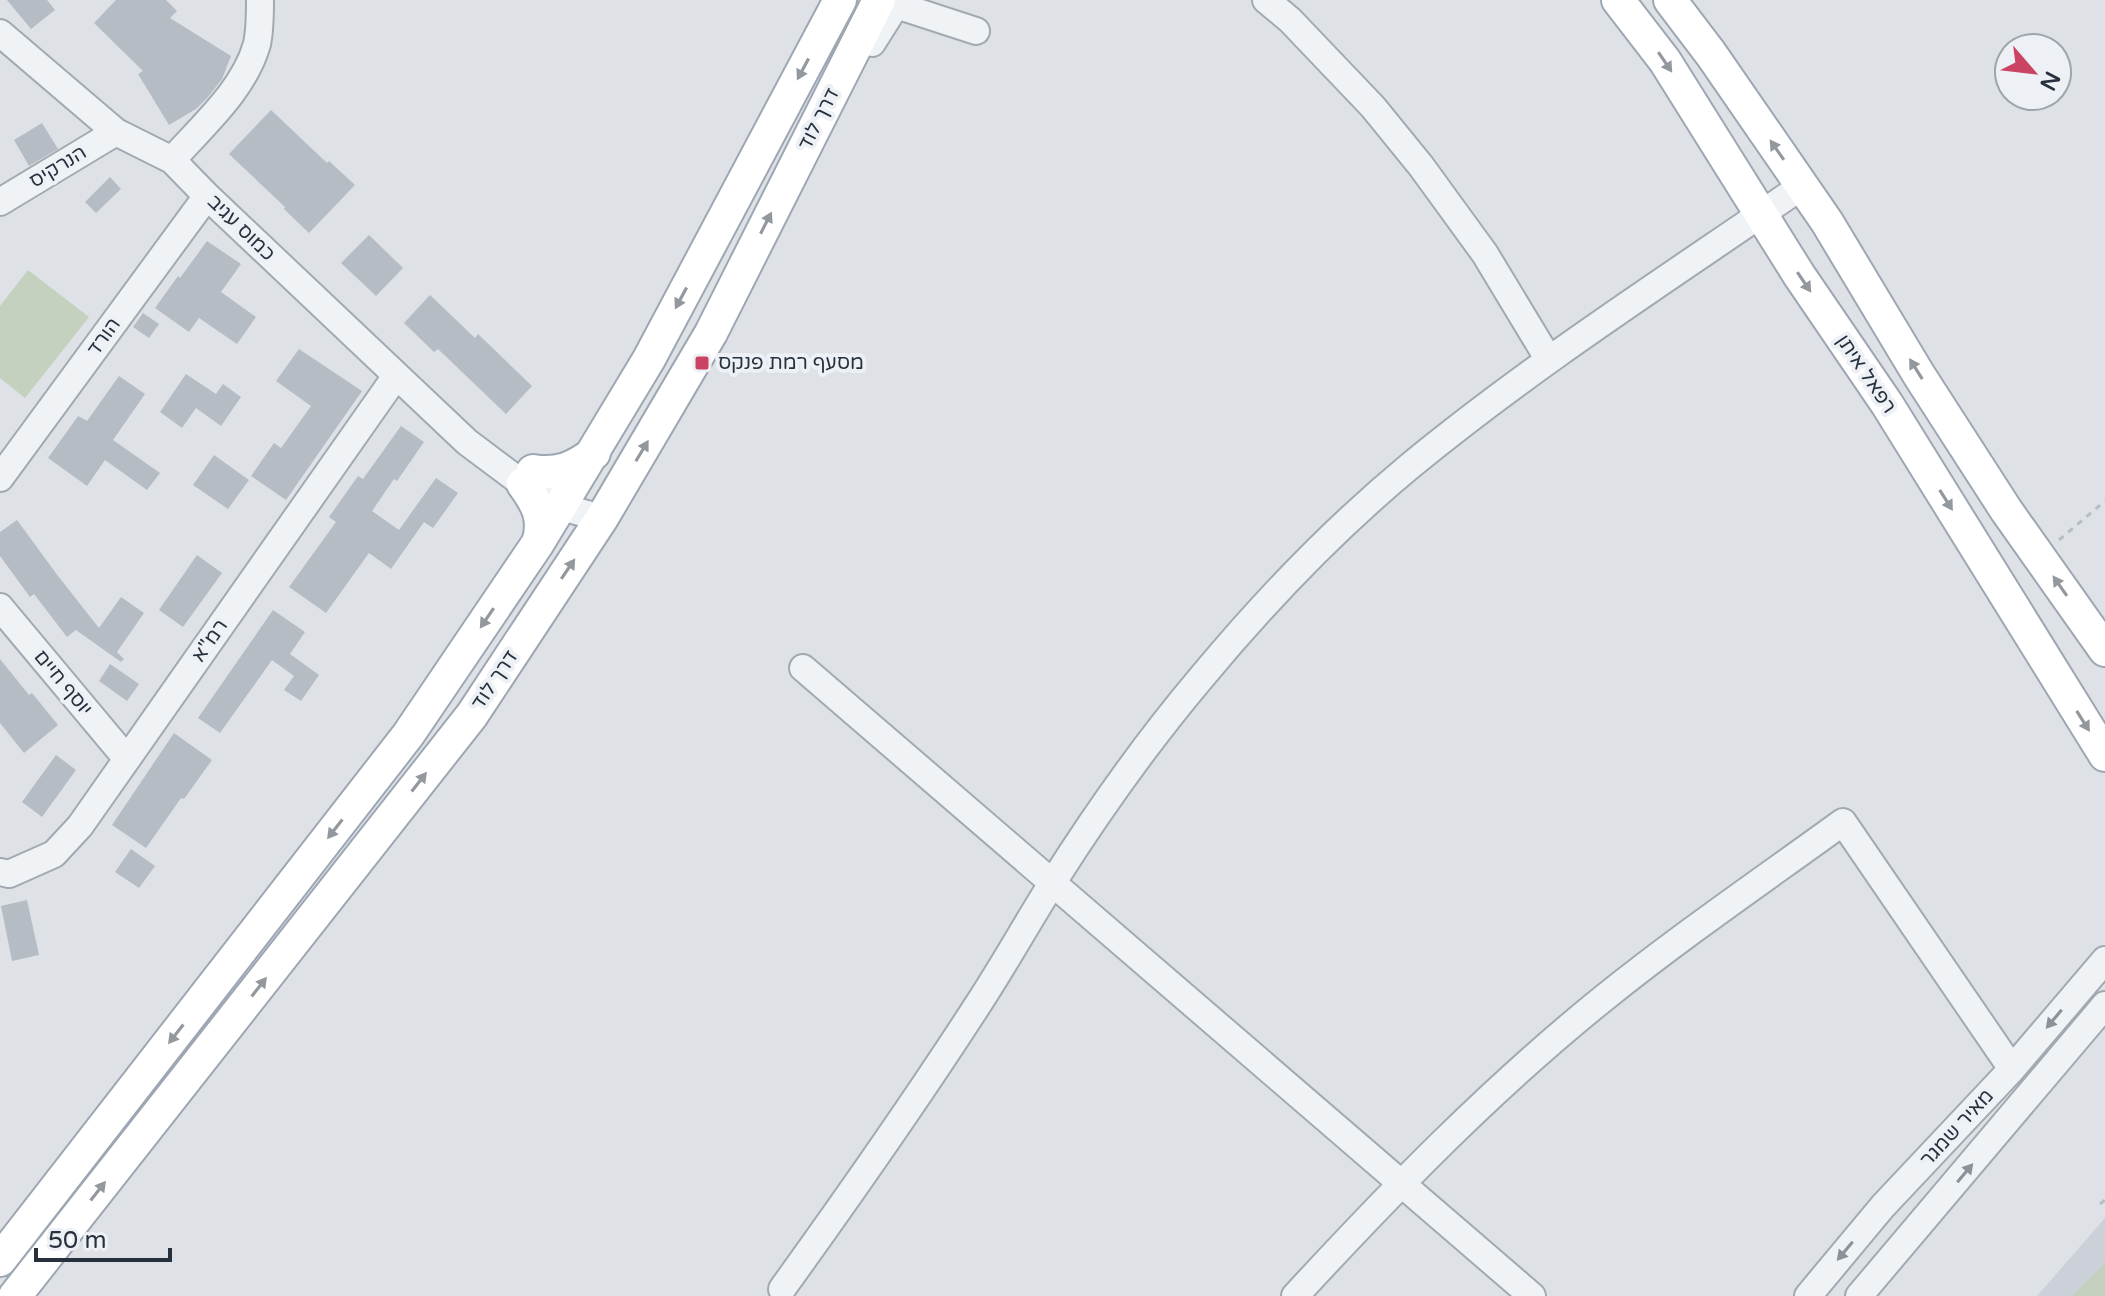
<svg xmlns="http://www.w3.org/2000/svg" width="2105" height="1296" font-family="'Varela Round','Noto Sans Hebrew',sans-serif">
  <rect width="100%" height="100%" fill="#dee2e7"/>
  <!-- built -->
  <path fill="#ccd1d9" d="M2105,1218V1296H2037Z"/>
  <!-- green -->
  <path fill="#c5d1bf" d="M28,270L89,317L25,398L0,378V306Z
    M2105,1263V1296H2072Z"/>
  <!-- building -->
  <path fill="#b5bcc4" d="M7,0H47L55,10L31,29Z
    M116,0H166L177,11L170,18L231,56L222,79L208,97L196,109L169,125L138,74L143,71L94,23Z
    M271,110L327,163L329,161L355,185L309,233L284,209L285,207L229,154Z
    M42,123L58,149L29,166L14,140Z
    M110,177L121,189L96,213L85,202Z
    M369,235L403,268L376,296L341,263Z
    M207,241L241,264L221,292L256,317L237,344L199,318L189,332L155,308L178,276L180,278Z
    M430,295L475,338L478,334L532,386L506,414L438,349L434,352L404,323Z
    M143,313L159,324L149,338L133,327Z
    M299,349L362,391L286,500L251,476L274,443L281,448L311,406L276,381Z
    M186,374L216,394L223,384L241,397L221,426L196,408L182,428L160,412Z
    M119,376L145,394L113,440L160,473L147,490L105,460L87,486L48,458L78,416L87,421Z
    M401,426L424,442L397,481L394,479L372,511L399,530L436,478L458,493L433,528L424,522L391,569L369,553L326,613L289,587L336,522L329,517L358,476L363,479Z
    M214,455L249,480L228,509L193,485Z
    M17,520L58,576L99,628L121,597L144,613L117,652L124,659L121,662L76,630L67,637L34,594L30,597L0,556V532Z
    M197,555L222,573L183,627L159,610Z
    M273,610L305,632L290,654L319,675L301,701L284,690L294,676L272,660L220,733L198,718Z
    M0,659L29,695L32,693L58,725L24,753L0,723Z
    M110,664L139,684L127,701L99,681Z
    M174,733L212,760L184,799L181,798L146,848L112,825Z
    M56,755L76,770L42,817L22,802Z
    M131,849L155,866L139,888L115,872Z
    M27,900L39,955L12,961L1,906Z"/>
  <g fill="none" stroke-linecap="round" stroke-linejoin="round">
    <!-- minor casing -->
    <g stroke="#a3a9b1" stroke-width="30">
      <path id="minor" d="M1266,0L1290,20L1373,107L1421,166L1485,254L1549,360
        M0,33L116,132L172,160L207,196L467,442L523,484L561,507L602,518
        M872,43L896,5L976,31
        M172,160C203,125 244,90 257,44C260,30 260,14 260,0
        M0,202L116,132
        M0,478L207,196
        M0,607L127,759
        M803,668L1532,1296
        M0,872L9,874L54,854L80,826L396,376
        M782,1289C849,1196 915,1102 977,1006C1004,965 1027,923 1053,882C1098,811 1147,742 1201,678C1264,602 1334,529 1410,466C1534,364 1670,277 1802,186
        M1295,1296C1392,1191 1492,1088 1604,998C1681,936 1763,880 1843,822L2012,1069
        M1808,1296L1883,1206L2012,1069L2105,960
        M1859,1296L2105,1005"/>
    </g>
    <!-- major casing -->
    <g stroke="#9da7b3" stroke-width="36">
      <path id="major" d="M1618,0L1665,61L1799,275L1887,404L2105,755
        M1670,0L1711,54L1827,222L1919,375L2006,510L2105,650
        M533,471C558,475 574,468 594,453
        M523,484C537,503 546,519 538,543
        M0,1260L408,735L538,543L649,359L840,0
        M15,1296L472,715L602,518L711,333L879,0"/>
    </g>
    <!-- path -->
    <path stroke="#b8bdc2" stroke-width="3" stroke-dasharray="6 6" stroke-linecap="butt" d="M2059,540L2105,501
      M2100,1204L2105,1200"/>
    <!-- minor -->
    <use href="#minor" stroke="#f0f3f6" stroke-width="26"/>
    <!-- major -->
    <use href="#major" stroke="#fff" stroke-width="32"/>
  </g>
  <!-- one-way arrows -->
  <defs><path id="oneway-solid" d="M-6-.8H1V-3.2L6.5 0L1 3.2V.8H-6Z" transform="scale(2)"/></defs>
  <g fill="#93989e">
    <use href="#oneway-solid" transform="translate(1665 62) rotate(56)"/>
    <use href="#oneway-solid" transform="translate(803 69) rotate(118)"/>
    <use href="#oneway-solid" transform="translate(1777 150) rotate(-125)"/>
    <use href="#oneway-solid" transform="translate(766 223) rotate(-63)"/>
    <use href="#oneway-solid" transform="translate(1804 282) rotate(56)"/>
    <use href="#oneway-solid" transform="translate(681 298) rotate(118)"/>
    <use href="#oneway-solid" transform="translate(1916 369) rotate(-122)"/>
    <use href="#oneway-solid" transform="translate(642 451) rotate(-59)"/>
    <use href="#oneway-solid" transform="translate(1946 500) rotate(58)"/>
    <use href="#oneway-solid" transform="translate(568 569) rotate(-56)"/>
    <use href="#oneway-solid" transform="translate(2060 586) rotate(-125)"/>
    <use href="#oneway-solid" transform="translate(487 618) rotate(124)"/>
    <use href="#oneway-solid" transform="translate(2083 721) rotate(58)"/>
    <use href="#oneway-solid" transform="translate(419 782) rotate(-52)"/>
    <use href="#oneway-solid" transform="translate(335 829) rotate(128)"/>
    <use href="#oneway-solid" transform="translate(259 987) rotate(-52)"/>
    <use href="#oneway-solid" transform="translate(176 1034) rotate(128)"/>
    <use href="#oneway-solid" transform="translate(98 1191) rotate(-52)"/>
  </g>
  <g fill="#8c929a">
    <use href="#oneway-solid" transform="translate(2054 1019) rotate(130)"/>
    <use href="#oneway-solid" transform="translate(1965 1173) rotate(-50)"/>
    <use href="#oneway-solid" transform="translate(1845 1251) rotate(130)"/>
  </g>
  <!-- markers -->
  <rect fill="#cb4362" stroke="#edf1f5" stroke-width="3" x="694" y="355" width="16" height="16" rx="4"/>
  <g text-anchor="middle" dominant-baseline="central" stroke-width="8" stroke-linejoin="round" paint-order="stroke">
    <!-- street labels -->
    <g font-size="20" fill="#27313e" stroke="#edf1f5">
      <text transform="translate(819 119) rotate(-63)">דרך לוד</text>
      <text transform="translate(58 167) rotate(-31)">הנרקיס</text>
      <text transform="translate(241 228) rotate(44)">כמוס עגיב</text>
      <text transform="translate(104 337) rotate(-54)">הורד</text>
      <text transform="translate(1866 374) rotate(56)">רפאל איתן</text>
      <text transform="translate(210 641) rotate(-55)">רמ"א</text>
      <text transform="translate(495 680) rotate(-56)">דרך לוד</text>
      <text transform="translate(63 683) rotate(50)">יוסף חיים</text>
      <text transform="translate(1957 1128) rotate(-47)">מאיר שמגר</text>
    </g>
    <!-- poi labels -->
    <g font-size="20" fill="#27313e" stroke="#edf1f5" text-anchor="start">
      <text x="718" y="363">מסעף רמת פנקס</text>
    </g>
  </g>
  <!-- north arrow -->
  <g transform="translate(2033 72) rotate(118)"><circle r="38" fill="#edf1f5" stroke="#9ea4ac" stroke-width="2"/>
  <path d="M0-6L14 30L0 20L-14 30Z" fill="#cb4362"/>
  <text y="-12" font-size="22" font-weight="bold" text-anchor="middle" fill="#27313e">N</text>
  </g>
  <!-- scale -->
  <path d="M36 1248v12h134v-12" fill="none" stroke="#27313e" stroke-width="4"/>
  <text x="48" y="1248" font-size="24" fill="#27313e" stroke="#edf1f5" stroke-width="6" paint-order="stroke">50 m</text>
</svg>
